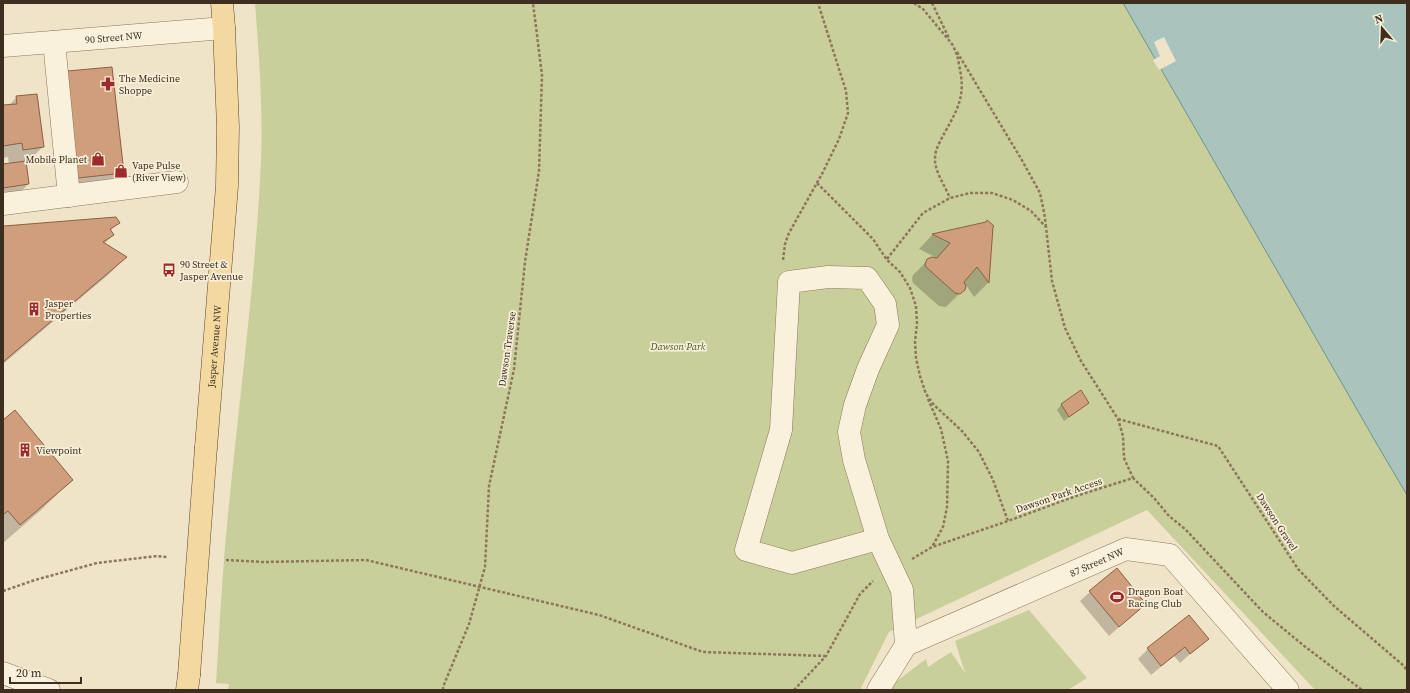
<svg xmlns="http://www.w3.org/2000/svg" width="1410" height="693" font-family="'Source Serif 4',serif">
  <rect width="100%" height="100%" fill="#f0e4c8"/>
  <!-- green -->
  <path fill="#c9cf9b" d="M255,3H1123L1407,495V690H1315L1147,510L889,632L860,690H228L229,684L216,683C220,620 223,558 230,495C241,384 256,273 261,160C263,108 259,55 255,3Z
    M1029,610L1087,678L1068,690H885L926,659L928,667L951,652L965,673L955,641Z"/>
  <!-- water -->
  <path fill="#a9c4bc" stroke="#6f938a" d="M1123,3H1407V495L1378,446Z"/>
  <!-- pier -->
  <path fill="#f0e4c8" d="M1164,37L1176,61L1159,70L1153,60L1160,56L1154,42Z"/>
  <!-- shadow -->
  <path fill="#0003" d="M53,87L123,172L108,187L64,192Z
    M17,97L43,147L28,161L25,162L28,184L19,194L3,196V165L9,164L8,157L3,158V106H8Z
    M119,222L110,231L113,235L104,244L126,257L108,275L3,364V228Z
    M986,223L992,227L988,283L974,297L966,285L962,291L947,306L945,307L939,306L913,283L912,279L913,275L928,260L939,259L919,249L932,235Z
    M1081,392L1088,403L1064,421L1057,410L1061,405Z
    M3,421L72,480L40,511L3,543Z
    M1090,592L1134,614L1109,636L1080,601Z
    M1207,639L1180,663L1174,656L1151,675L1138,659L1148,649Z"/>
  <!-- building -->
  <path fill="#cf9f7d" stroke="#8d5f41" d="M112,67L124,173L78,178L67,71Z
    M37,94L44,147L23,150L22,143L3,146V105L17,104L16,96Z
    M26,161L29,184L3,188V164Z
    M116,217L120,223L110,229L114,235L103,242L127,257L3,362V227L4,226Z
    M987,220L994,226L993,227L989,283L977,267L964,282L966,286L965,290L960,294L955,293L926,267L925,264L927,259L932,257L937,258L950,243L932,234L986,222Z
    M1081,390L1089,403L1069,417L1061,404Z
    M15,410L73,480L20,525L8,511L4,514L3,513V420Z
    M1117,568L1146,604L1119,627L1089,591Z
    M1189,615L1209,639L1190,654L1185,647L1161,666L1147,648Z"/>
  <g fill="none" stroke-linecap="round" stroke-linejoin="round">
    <!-- minor casing -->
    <g stroke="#8d765c" stroke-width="23">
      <g id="minor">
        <path d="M54,42L69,196"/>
        <path id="s1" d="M3,46L224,28"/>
        <path d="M3,204L177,182"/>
        <path d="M878,539L792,563L746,550L781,430L789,282L828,277L867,278L885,304L888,325L868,369L855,405L849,432L854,460L878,539L902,590L906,645L878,690"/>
        <path id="s2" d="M906,645L1126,549L1170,555L1288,690"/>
        <path d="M3,673L49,690"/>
      </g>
    </g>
    <!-- major casing -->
    <g stroke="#5b4430" stroke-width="23">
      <g id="major">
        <path id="s3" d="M206,447L227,186L228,127L224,28L222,3"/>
        <path d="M187,690L189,675"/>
      </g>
    </g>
    <!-- path -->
    <path stroke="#8d765c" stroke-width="2.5" stroke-dasharray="3 2" stroke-linecap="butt" d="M914,3L923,9L952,44C956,51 958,57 959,65C966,94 959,107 945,132C941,140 935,149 935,158C934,170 945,186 950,198
      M932,3L949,38
      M957,52L1023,162L1040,193L1044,212L1046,226
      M817,183L873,239L887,260L900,272L910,288L916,306L917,324L915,341L916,358L920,376L926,394L934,405L962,431L979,452L993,480L1008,521L1076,496L1133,478L1154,498L1169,516L1185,529L1263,612L1303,645L1362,690
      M887,259L923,213L950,198L970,193H992L1013,200L1031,211L1046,227L1052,281L1065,328L1081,361L1118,419L1123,436L1124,458L1133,478
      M783,260L785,244L789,233L823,172L839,139L848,113L846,91L818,3
      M928,399L941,429L948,461L947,507L943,527L932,547
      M1118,419L1218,446L1298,569L1334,606L1404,666L1407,671
      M912,559L932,547L1008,521
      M226,560L263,562L366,560L599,615L703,652L826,656
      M3,591L35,580L97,563L157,556L167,557
      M443,690V687L469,624L485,567L489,486L514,369L525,262L539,171L542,75L533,3
      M794,690L826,656L860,594L873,581"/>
    <!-- minor -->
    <use href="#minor" stroke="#faf1dc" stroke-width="22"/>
    <!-- major -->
    <use href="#major" stroke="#f3d9a0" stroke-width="22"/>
    <!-- major-bridge casing -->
    <g stroke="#5b4430" stroke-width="23" stroke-linecap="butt">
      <path id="major-bridge" d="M189,675L206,447"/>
    </g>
    <!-- major-bridge -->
    <use href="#major-bridge" stroke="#f3d9a0" stroke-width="22"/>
  </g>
  <!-- icons -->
  <defs>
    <g id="pharmacy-bare" transform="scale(1.08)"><path d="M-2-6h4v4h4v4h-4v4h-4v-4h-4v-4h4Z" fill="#9e2a2b" stroke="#f7eed8" stroke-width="2.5" paint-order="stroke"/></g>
    <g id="shop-bare" transform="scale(1.08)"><path d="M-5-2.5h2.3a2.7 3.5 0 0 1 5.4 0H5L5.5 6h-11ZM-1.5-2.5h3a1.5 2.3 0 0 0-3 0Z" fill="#9e2a2b" stroke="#f7eed8" stroke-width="2.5" paint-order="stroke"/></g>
    <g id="bus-bare" transform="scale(1.08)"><path d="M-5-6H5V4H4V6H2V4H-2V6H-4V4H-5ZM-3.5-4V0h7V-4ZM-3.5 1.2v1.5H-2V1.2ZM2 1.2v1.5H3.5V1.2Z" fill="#9e2a2b" stroke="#f7eed8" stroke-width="2.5" paint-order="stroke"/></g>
    <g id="building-bare" transform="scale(1.08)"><path d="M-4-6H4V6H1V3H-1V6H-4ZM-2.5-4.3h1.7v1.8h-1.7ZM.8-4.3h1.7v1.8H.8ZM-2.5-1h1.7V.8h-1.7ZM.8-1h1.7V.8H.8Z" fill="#9e2a2b" stroke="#f7eed8" stroke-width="2.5" paint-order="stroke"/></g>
    <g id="stadium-bare" transform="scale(1.08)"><path d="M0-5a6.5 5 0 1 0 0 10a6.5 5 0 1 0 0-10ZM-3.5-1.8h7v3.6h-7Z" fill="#9e2a2b" stroke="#f7eed8" stroke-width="2.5" paint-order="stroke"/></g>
  </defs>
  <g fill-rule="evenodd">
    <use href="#pharmacy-bare" x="108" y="84"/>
    <use href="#shop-bare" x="98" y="159"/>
    <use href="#shop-bare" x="121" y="171"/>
    <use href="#bus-bare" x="169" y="270"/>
    <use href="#building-bare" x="34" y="309"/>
    <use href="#building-bare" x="25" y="450"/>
    <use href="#stadium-bare" x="1117" y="597"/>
  </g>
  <g text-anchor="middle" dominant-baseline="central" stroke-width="3.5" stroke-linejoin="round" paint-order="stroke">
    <!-- street labels -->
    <g font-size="10" fill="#3d2e20" stroke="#f7eed8">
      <text stroke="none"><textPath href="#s1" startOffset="111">90 Street NW</textPath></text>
      <text stroke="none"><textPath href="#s3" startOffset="101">Jasper Avenue NW</textPath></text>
      <text transform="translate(507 349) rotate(-82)">Dawson Traverse</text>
      <text transform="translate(1059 495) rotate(-19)">Dawson Park Access</text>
      <text transform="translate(1277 522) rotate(57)">Dawson Gravel</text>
      <text stroke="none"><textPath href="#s2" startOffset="208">87 Street NW</textPath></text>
    </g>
    <!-- poi labels -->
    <g font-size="10" fill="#3d2e20" stroke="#f7eed8" text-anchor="start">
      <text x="119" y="78">The Medicine<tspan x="119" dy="12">Shoppe</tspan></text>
      <text x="87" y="159" text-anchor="end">Mobile Planet</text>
      <text x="132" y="165">Vape Pulse<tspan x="132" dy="12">(River View)</tspan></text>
      <text x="180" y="264">90 Street &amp;<tspan x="180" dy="12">Jasper Avenue</tspan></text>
      <text x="45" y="303">Jasper<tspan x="45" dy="12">Properties</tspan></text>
      <text x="36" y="450">Viewpoint</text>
      <text x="1128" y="591">Dragon Boat<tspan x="1128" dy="12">Racing Club</tspan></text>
    </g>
    <!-- park labels -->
    <g font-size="10" font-style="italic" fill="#4d5a26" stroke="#f7eed8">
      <text x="678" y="346">Dawson Park</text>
    </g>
  </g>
  <!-- border -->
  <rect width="1410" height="693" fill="none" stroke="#3d2e20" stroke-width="8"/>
  <!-- north arrow -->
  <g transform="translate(1382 28) rotate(341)" stroke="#f7eed8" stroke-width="3" paint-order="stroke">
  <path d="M0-3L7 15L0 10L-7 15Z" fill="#3d2e20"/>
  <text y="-6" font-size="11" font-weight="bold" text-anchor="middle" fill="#3d2e20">N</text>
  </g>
  <!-- scale -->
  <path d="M10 677v6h71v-6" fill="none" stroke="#3d2e20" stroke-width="2"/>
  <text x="16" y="677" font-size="12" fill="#3d2e20" stroke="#f7eed8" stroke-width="3" paint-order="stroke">20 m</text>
</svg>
